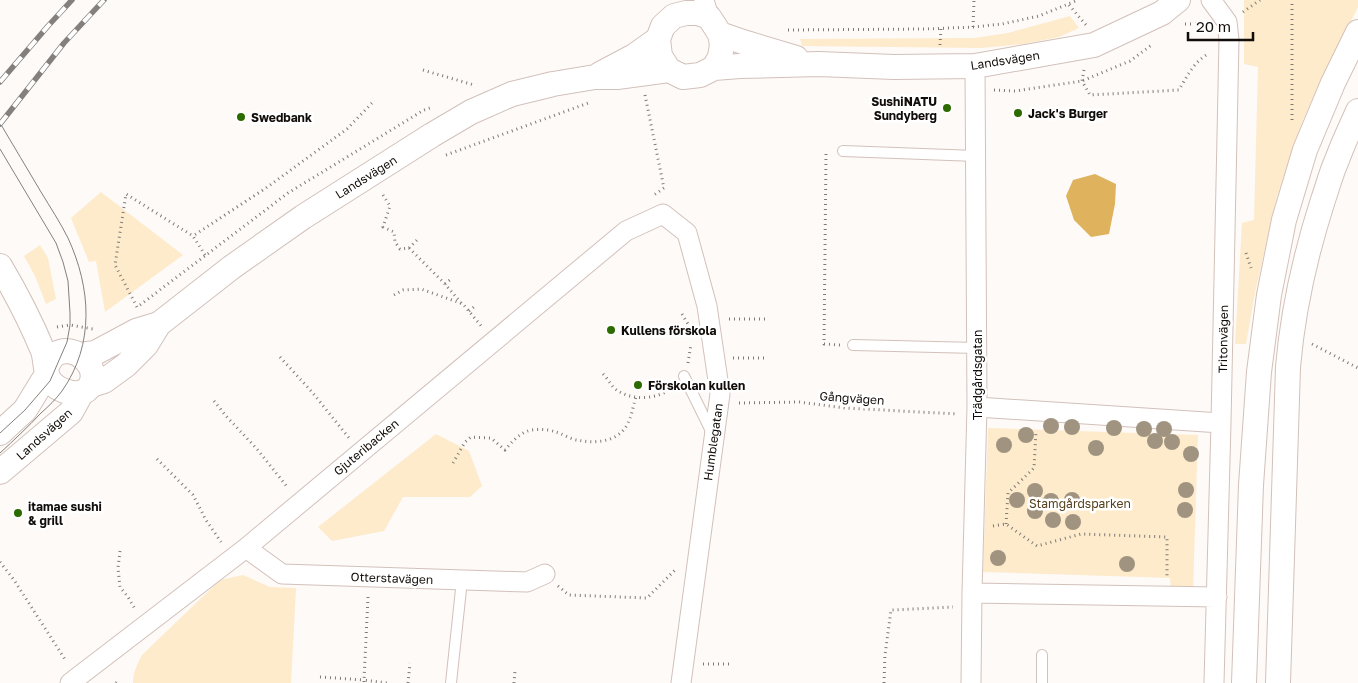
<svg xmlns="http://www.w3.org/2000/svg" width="1358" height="683" font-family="'Golos Text',sans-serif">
  <rect width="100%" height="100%" fill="#fefaf8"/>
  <!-- green -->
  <path fill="#fdebcb" d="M1244,0H1358V7L1321,80L1303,120L1291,154L1276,200L1255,293L1246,344H1235L1242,223L1254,220L1258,67L1244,64Z
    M1070,16L1079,28L1059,37L1024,44L981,48L802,46L800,39L974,38L1008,33Z
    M101,192L183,255L105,312L96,261L89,262L71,218Z
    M40,245L48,258L56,299L46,304L35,276L24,256Z
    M988,428L1198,435L1193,590L1171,589L1170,578L983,572Z
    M436,434L469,451L482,486L470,497H403L384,531L332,541L318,527Z
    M243,575L270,587L296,588L291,683H133C133,673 137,664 142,655L220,580Z"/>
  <!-- forest -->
  <path fill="#dfb35e" d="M1095,174L1116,184L1115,204L1109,234L1091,237L1074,220L1066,196L1073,180Z"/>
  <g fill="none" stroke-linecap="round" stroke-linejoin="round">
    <!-- service casing -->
    <g stroke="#d2c1ba" stroke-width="12">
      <path id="service" d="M843,151L976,156
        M853,345L977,348
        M684,376L712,433
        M451,683L462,580
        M1042,683V655"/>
    </g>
    <!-- minor casing -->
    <g stroke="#d2c1ba" stroke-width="21">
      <path id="minor" d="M704,0L709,17
        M1211,0L1227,22L1229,40L1221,423L1214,683
        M977,407L1221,423
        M246,548L282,574L527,582L545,574
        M972,593L1217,597
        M70,683L246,548L626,231L663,214L687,233L707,306L720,394L681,683
        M971,683L972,593L977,407L975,66"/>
    </g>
    <!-- tertiary casing -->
    <g stroke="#d2c1ba" stroke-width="26">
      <path id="tertiary" d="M720,34L743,42L796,58
        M669,70L660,56L658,39L663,26L674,16L686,13H698L709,17L720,34L722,45L720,57L714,68
        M600,74L634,56L658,39
        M0,266C16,293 31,322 43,351C46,360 45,374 50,381C58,391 82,400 90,386C101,366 74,343 56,354C51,357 49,362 47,366
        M80,355L95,353L136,331L159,324
        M91,385L104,381L126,365L146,345L159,324L232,267L303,217L432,135L471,112L512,94L553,84L595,77H617L669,70L683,77L700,75L714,68L740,66L819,64L894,67L975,66L1094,45L1162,13L1178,0
        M0,433L25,410L47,374
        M0,472L71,412L82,392
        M1244,683L1251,485L1259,372L1269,295L1284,220L1305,150L1333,83L1358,32
        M1278,683L1288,367C1293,308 1305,256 1323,200C1328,186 1331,173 1337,160C1343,143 1351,127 1358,111"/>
    </g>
    <!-- path -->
    <path stroke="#7e7a77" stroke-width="3" stroke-dasharray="1 4" stroke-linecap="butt" d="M1069,5L1086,25
      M1243,12L1260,0
      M1185,24H1197L1205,28
      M973,27L974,0
      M788,30L925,29L973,27L1002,24L1039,16L1078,0
      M940,45L941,28
      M423,70L474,85
      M1084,70L1082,81L1090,95L1179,90C1187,76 1194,62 1208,54
      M994,90L1015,91L1082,81L1130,61L1153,44
      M645,95L664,188L654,195
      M1292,120V0
      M826,154L824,344L840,345
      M446,155L591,102
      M383,195L390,206L383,227L394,232L395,242L400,249L409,248L445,284L462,304
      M409,248L418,239
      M1246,253L1251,268
      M205,255L193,236L266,188L347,129L372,103
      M445,284L451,279
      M394,295L403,290L421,289L463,304L482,327
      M140,305L288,193L424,110L430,108
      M137,307L115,265L126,194L193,236
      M469,311L474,307
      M682,314L688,324
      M729,319H766
      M57,327L70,325L93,329
      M1312,344L1358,368
      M280,357L312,392L349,438
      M733,358H765
      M688,363L691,344
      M603,374C607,378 610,383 613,387C629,402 658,400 673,387
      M214,401L226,416L257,449L288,488
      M739,403L799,402L845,408L957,414
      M157,459L193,495L206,520L221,542
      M453,463L465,442L471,437L491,438L505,450C511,443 517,436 525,432C534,428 547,429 556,432C563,434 570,439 577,440C596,444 619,442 628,423C632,415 633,406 636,397
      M1006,524L1008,493L1034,468L1036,431
      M993,526L1006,524L1037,546L1081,534L1167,537V578
      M120,551L118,568L120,587L128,597L135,609
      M0,562L14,580L66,661
      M558,586L569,595L647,598L675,570
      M368,597L364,680L387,683
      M703,664H730
      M320,677L364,680V683
      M116,683L117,682
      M408,683L410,663
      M514,683L515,671
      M884,683L885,655L891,610L953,607"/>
    <!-- service -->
    <use href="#service" stroke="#fff" stroke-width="10"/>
    <!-- minor -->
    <use href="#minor" stroke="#fff" stroke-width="19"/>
    <!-- tertiary -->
    <use href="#tertiary" stroke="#fff" stroke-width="24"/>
    <!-- tram -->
    <path stroke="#84807d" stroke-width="1" d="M0,123C14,146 27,169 41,192C50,207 60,222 68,238C91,288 95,344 62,391C56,399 49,406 41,413C28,427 14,440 0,453
      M0,149L56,243L63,262L68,281L70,313V325L67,342L50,381L25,410L0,433"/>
    <!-- rail casing -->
    <g stroke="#84807d" stroke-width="5.5">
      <path id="rail" d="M0,82L48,26L72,0
        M0,124L64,43L104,0"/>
    </g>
    <!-- rail -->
    <use href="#rail" stroke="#fff" stroke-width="4" stroke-dasharray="11" stroke-linecap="butt"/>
  </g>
  <!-- trees -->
  <g fill="#a09480">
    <circle cx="1051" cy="426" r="8"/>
    <circle cx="1072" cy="427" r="8"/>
    <circle cx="1114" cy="428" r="8"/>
    <circle cx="1144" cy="429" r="8"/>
    <circle cx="1164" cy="429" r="8"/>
    <circle cx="1026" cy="435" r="8"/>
    <circle cx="1155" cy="441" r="8"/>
    <circle cx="1172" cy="442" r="8"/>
    <circle cx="1004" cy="445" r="8"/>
    <circle cx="1096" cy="448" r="8"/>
    <circle cx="1191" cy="454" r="8"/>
    <circle cx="1186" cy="490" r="8"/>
    <circle cx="1035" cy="491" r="8"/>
    <circle cx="1017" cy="500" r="8"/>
    <circle cx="1072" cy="500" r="8"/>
    <circle cx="1051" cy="501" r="8"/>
    <circle cx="1185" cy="510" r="8"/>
    <circle cx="1035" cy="511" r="8"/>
    <circle cx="1053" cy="520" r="8"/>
    <circle cx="1073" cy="522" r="8"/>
    <circle cx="998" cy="558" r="8"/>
    <circle cx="1127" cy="564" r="8"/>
  </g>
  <!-- markers -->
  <g fill="#2c6b00" stroke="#fff" stroke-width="2">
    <circle cx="947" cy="108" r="5"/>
    <circle cx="1018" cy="113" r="5"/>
    <circle cx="241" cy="117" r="5"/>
    <circle cx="611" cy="330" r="5"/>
    <circle cx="638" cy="385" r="5"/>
    <circle cx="18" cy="513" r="5"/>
  </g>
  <g text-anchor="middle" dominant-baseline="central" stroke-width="5" stroke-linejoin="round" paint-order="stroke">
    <!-- street labels -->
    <g font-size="12" fill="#120d0a" stroke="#fff">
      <text transform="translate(1005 60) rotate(-9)">Landsvägen</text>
      <text transform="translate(366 177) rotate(-32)">Landsvägen</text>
      <text transform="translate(1223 339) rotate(-89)">Tritonvägen</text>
      <text transform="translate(977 375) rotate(-90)">Trädgårdsgatan</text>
      <text transform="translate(852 398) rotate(4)">Gångvägen</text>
      <text transform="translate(44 434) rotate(-42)">Landsvägen</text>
      <text transform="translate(713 442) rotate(-82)">Humblegatan</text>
      <text transform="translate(366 447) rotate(-40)">Gjuteribacken</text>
      <text transform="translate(392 578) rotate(2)">Otterstavägen</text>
    </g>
    <!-- poi labels -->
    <g font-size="12" font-weight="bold" fill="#120d0a" stroke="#fff" text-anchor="start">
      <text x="937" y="101" text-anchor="end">SushiNATU<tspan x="937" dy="14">Sundyberg</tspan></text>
      <text x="1028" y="113">Jack's Burger</text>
      <text x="251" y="117">Swedbank</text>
      <text x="621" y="330">Kullens förskola</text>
      <text x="648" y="385">Förskolan kullen</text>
      <text x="28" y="506">itamae sushi<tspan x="28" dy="14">&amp; grill</tspan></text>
    </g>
    <!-- park labels -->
    <g font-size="12" fill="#54411d" stroke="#fff">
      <text x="1080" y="503">Stamgårdsparken</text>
    </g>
  </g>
  <!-- scale -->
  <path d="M1188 32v8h65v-8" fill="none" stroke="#120d0a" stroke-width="2.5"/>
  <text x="1196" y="32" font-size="15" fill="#120d0a" stroke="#ffffff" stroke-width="4" paint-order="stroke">20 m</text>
</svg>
